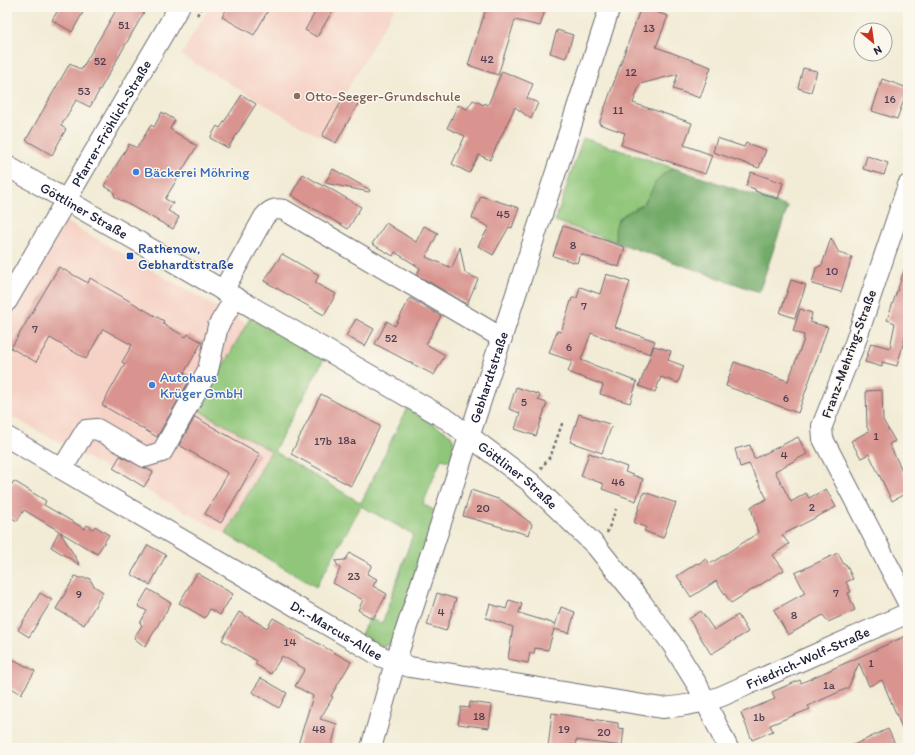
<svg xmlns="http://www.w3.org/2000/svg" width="915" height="755" font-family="Itim,sans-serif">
  <rect width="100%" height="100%" fill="#fbf7ec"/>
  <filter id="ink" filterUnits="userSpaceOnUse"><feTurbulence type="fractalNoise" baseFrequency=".025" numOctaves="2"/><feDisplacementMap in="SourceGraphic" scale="8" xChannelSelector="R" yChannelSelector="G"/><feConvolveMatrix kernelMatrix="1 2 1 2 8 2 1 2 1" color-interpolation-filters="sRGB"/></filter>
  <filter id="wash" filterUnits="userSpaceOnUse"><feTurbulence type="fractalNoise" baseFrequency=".012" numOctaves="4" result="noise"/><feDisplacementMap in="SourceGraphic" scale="16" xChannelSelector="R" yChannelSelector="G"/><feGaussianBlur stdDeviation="0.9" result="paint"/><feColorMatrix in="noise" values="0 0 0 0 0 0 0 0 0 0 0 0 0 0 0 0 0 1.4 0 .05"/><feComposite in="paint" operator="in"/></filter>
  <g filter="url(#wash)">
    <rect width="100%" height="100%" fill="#f2ecd6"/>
    <!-- built -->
    <path fill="#f6d1c5" d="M209,7H395L320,137L181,55Z
      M65,221L247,324L198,410L271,451L226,534L7,414V326Z"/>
    <!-- green -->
    <path fill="#8fc679" stroke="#58745a" d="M583,138L674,168C650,179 656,192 641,205C635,211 623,212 618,221C615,227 615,235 616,242L555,221Z
      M250,318L324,359L274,451L361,503L407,408L451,435C456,443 453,452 451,461L441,459L423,504L437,512L393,644L377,646L360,636L369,618L382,624L413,534L361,506L316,587L226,534L271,451L198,410Z"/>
    <!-- forest -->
    <path fill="#73ab69" stroke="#4a6652" d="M674,168L788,207L759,292L616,242C615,235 614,228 618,221C624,212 634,211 641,205C657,191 648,180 674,168Z"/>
    <g id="blocks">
      <!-- building -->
      <path fill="#d99490" d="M60,7H86L72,32L52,20Z
        M118,7H147L90,107L76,100L61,126L66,129L52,155L26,140L70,63L81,70Z
        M228,7H270L254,35L222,17Z
        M318,7H335L317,37L305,30Z
        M484,7H546L540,26L515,20L498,75L468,65L485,12Z
        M641,7L668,16L656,47L711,67L700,98L673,89L678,74L640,84L633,103L692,123L684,145L712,155L705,174L621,145L625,133L599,124Z
        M557,30L573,35L566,58L550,53Z
        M803,68L817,71L811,92L798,88Z
        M502,71L533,84L527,98L538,103L531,119L515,107L490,160L479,155L469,173L452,164L465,136L447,128L458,105L467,109L473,100L484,105L485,103L488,105Z
        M882,79L908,88L897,119L872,111Z
        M242,95L256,104L228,148L210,138L217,126L220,128Z
        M345,95L359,102L336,143L322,136Z
        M162,112L175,120L170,129L197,146L165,199L173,203L168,211L179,217L173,229L115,197L113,191L104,186L129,144L137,148L151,125L154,127Z
        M717,138L744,147L746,143L766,150L759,168L713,152Z
        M867,156L888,163L884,175L863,169Z
        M333,169L370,190L369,192L325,183Z
        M751,172L783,183L778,199L755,191V189L746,186Z
        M303,174L323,186L324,185L361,207L348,229L291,195Z
        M481,196L519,208L512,228L509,227L493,255L478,246L489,227L472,218Z
        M386,223L416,242L424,226L438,233L426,257L452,268L460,247L465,273L478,279L467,304L417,275L420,268L395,252L393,256L372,244Z
        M563,226L625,247L619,267L580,254L577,263L553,256Z
        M831,238L839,253L852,257L841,292L812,284L816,268L822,265Z
        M282,254L319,275L315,283L336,294L324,315L264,281Z
        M906,265H908V327L897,366L882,362V367L865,362L871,343L890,348L895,323L887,320Z
        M59,267L88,283L90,278L164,321L163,324L186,337L188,334L202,342L184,373L191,377L157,437L102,405L125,364L122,362L132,345L103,329L86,359L50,338L36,362L11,348Z
        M606,274L630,282L615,327L655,341L650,354L591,333L581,360L637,382L630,403L600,394L603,385L568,372L572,361L549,353L557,331L561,332L572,298H577L580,287L600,294Z
        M791,280L806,285L795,318L780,313Z
        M410,298L441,316L426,344L445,355L434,375L375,344L387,321L395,326Z
        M800,309L812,313L810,322L828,327L798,413L726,386L734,362L788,381L803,342L804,335L793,331Z
        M356,319L374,329L365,346L346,336Z
        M654,346L671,351L668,360L684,366L678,383L661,377L655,392L639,386Z
        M516,387L540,395L538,400L547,403L536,436L515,429L520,413L509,409Z
        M882,390L883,420L895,441L889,444L908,482V492L892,501L869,454L861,458L851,441L869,431L867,427L866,391Z
        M321,394L380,426L351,486L291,454Z
        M579,414L612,425L602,453L570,442Z
        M195,417L260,454L221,523L205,514L228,473L179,445Z
        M798,437L807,454L775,471L791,502L806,493L809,498L826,489L836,507L782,535L789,544L773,555L784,570L731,603L716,581L691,597L677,576L697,563L698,564L706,559L710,564L758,533L751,507L767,499L749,464L740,467L735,449L750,445L754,459Z
        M589,453L627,467L625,472L643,479L636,501L602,489L604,484L581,476Z
        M120,456L153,472L144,487L113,468Z
        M14,481L46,501L44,505L85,529L87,525L93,529L95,526L109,535L97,554L60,532L80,565L51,547L59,531L24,510L17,521L7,515V492Z
        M471,490L501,500L532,524L529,535L463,516Z
        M644,492L676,503L663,538L644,531L646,527L634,523Z
        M148,545L166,555L150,585L131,574Z
        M350,553L372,565L367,574L377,579L373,586L387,594L373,619L358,610L363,600L333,583L340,569L335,561L345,560Z
        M838,553L844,565L846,564L853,579L846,582L851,592L848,593L855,610L828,622L823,615L788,635L774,610L805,593L795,573Z
        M197,573L233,594L220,615L210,609L205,618L179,603Z
        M75,576L79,578H89L94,586L103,592L84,625L56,609Z
        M148,589L171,603L145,647L134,638L142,625L140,623L147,611L138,606Z
        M40,593L52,600L29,637L18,630Z
        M437,593L456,599L446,631L427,625Z
        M509,600L522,604L519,613L555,624L554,629L561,607L575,612L569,633L554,629L548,650L535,648L534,653H530L528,663L508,659L513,627L486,618L490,604L506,609Z
        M701,611L714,630L738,615L748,632L711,654L689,619Z
        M239,612L267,628L273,618L351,662L331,696L333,697L320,719L337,724L331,748H297L313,696L295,686L305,669L282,656L271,674L255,664L257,661L222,640Z
        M908,635V742L882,680L869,686L859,663L848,688L808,706L810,709L770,725L773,731L752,740L741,713L775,699L772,692L800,680L801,683Z
        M7,656L35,671L21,694L7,685Z
        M261,678L287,693L279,708L252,692Z
        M470,702L492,705L489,728L458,724L461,707L469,708Z
        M552,713L618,723V728L624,729L622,746L576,740L575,748H548Z
        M888,729L897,748H847Z"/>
    </g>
  </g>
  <g filter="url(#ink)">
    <use href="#blocks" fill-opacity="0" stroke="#6b6971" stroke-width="1"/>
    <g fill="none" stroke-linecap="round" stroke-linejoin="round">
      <!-- minor casing -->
      <g stroke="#6b6971" stroke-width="22">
        <g id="minor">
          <path id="s1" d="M7,166L448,420L530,482L596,546L642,603L672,644L698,686L728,748"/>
          <path d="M908,185L855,343L822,426L823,439L908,603"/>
          <path d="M223,291L264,217C270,210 275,208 284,210L502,338"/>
          <path id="s2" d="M7,301L179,7"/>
          <path id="s3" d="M7,437L382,657L410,667L662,708C683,706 703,703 722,696L908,613"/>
          <path d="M62,469L86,430L97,429L145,457L162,452L208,370L218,326L235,298"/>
          <path id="s4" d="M371,748L395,663L610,7"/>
        </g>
      </g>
      <!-- path -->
      <path stroke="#6b6971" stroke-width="2.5" stroke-dasharray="3 3" stroke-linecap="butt" d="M197,15L202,7
        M541,469L551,455L563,421
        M607,533L616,509"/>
      <!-- minor -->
      <use href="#minor" stroke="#fff" stroke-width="20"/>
    </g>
  </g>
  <!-- markers -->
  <circle fill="#8d6e63" stroke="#fbf7ec" stroke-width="1.5" cx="297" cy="96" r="4"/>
  <g fill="#3f7fe0" stroke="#fbf7ec" stroke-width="1.5">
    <circle cx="136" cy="172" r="4"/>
    <circle cx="152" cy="385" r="4"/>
  </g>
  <rect fill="#1a4fb4" stroke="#fbf7ec" stroke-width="1.5" x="126" y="252" width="8" height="8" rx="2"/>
  <g text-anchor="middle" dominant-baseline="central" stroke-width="3" stroke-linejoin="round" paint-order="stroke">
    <!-- number labels -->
    <g font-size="12" fill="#503e50">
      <text x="124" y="25">51</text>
      <text x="649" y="28">13</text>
      <text x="487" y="59">42</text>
      <text x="100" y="61">52</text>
      <text x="631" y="72">12</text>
      <text x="84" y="91">53</text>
      <text x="890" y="99">16</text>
      <text x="618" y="110">11</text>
      <text x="503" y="214">45</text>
      <text x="573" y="245">8</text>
      <text x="832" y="271">10</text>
      <text x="584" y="306">7</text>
      <text x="35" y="329">7</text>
      <text x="391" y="338">52</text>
      <text x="569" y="347">6</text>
      <text x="786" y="398">6</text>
      <text x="524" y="402">5</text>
      <text x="876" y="436">1</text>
      <text x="347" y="440">18a</text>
      <text x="323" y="441">17b</text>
      <text x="784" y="455">4</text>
      <text x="618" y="482">46</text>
      <text x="812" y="507">2</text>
      <text x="483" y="508">20</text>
      <text x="354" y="576">23</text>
      <text x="836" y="593">7</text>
      <text x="79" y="594">9</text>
      <text x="441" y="612">4</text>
      <text x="794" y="615">8</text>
      <text x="290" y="642">14</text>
      <text x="871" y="663">1</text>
      <text x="829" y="685">1a</text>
      <text x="479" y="716">18</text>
      <text x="759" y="717">1b</text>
      <text x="319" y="729">48</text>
      <text x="564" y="729">19</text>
      <text x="604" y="732">20</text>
    </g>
    <!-- education labels -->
    <g font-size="14" fill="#785e54" stroke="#fbf7ec" text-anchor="start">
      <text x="305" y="96">Otto-Seeger-Grundschule</text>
    </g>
    <!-- street labels -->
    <g font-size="14" fill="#22223b" stroke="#fbf7ec">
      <text stroke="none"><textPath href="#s2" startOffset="206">Pfarrer-Fröhlich-Straße</textPath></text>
      <text stroke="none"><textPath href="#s1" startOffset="89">Göttliner Straße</textPath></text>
      <text transform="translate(849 354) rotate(-70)">Franz-Mehring-Straße</text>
      <text stroke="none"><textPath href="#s4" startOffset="389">Gebhardtstraße</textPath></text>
      <text stroke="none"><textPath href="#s1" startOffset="598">Göttliner Straße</textPath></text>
      <text stroke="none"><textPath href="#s3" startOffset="382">Dr.-Marcus-Allee</textPath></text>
      <text stroke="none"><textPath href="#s3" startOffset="875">Friedrich-Wolf-Straße</textPath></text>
    </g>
    <!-- shop labels -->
    <g font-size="14" fill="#366cbe" stroke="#fbf7ec" text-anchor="start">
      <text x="144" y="172">Bäckerei Möhring</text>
      <text x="160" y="377">Autohaus<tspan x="160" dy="16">Krüger GmbH</tspan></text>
    </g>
    <!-- transit labels -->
    <g font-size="14" fill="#164399" stroke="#fbf7ec" text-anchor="start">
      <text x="138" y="248">Rathenow,<tspan x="138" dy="16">Gebhardtstraße</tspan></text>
    </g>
  </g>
  <!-- margin -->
  <rect width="915" height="755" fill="none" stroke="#fbf7ec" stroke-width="24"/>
  <!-- north arrow -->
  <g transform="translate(873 42) rotate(151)"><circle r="19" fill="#fbf7ec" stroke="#a4a2a5"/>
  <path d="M0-3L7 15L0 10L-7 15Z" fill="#c8321e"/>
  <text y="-6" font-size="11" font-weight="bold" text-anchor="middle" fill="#22223b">N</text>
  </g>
</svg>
